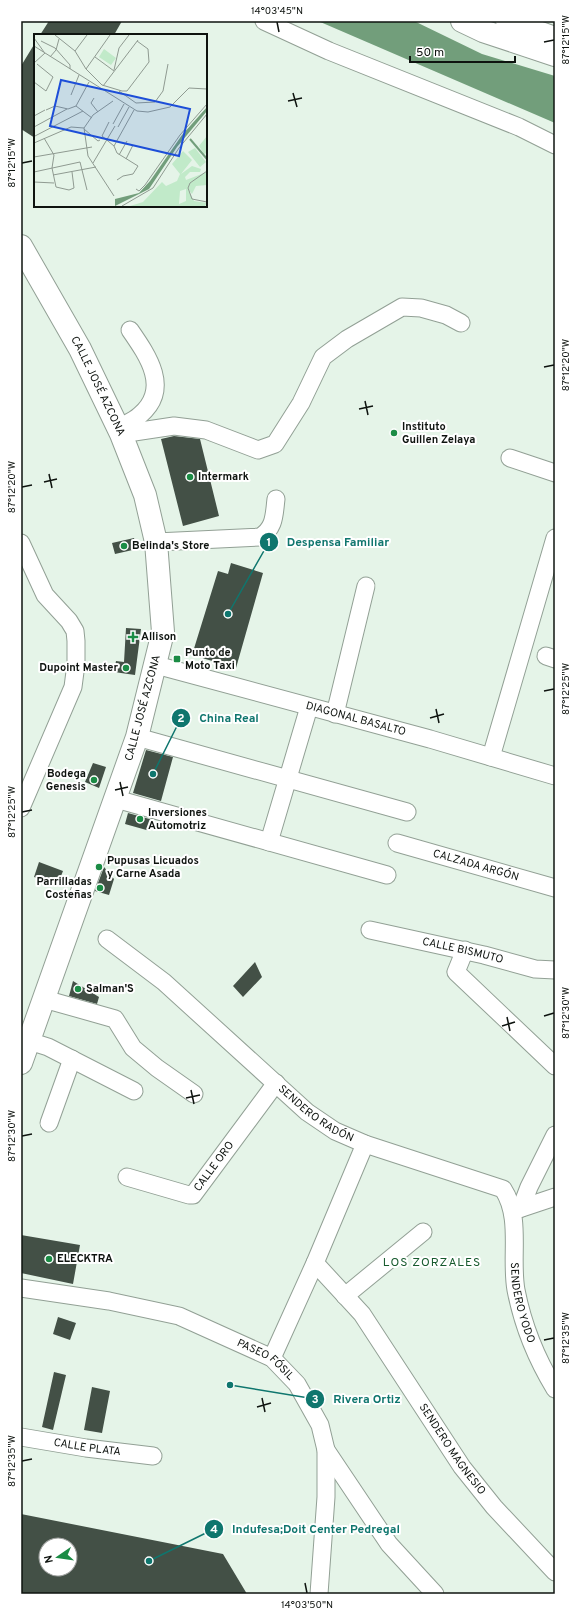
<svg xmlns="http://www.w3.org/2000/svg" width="576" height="1615" font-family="Overpass,sans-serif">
  <rect width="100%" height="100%" fill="#e5f4e8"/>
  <!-- water -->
  <path fill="#729e7b" d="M318,21H414L482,54L555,76V123Z"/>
  <!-- building -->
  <path fill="#435046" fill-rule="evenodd" d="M49,21H122L114,35H40Z
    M35,43V138L21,129V66Z
    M174,436L200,439L219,516L183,526L161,439Z
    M134,538L137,549L115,554L112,543Z
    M231,563L263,573L236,668L192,655L218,571L228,574Z
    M126,628L141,629L135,675L114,672L116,661L124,662Z
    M146,750L173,757L161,801L133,793Z
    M93,763L106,767L99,788L85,782Z
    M128,813L153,820L150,831L125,824Z
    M39,862L63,871L57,886L34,877Z
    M104,867L114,879L109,895L95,891Z
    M255,962L262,977L243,997L233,986Z
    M73,981L99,997L97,1004L69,996Z
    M21,1235L80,1245L73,1284L21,1273Z
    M58,1317L76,1323L70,1340L53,1334Z
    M54,1372L66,1375L53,1430L42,1427Z
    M92,1387L110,1391L102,1433L84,1430Z
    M21,1514L223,1554L247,1594H21ZM46,1545H70V1569H46Z"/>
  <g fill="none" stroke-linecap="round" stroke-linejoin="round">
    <!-- minor casing -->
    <g stroke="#92a095" stroke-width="19">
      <g id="minor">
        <path d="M264,21L329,51L519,127L555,145"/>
        <path d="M118,428C125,424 134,421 140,415C171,389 148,356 130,330"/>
        <path d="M121,434L174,426L206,430L258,450L275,444L301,403L323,357L347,339L402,307L421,308L446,315L461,323"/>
        <path d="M510,458L555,473"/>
        <path d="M156,542L260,537C275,528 274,515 276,499"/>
        <path d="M21,543L45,595L69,621L75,631L76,641V664L73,687L21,808"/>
        <path d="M546,656L555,659"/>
        <path id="s1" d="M156,665L430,739L555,776"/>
        <path d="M335,714L366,586"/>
        <path d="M137,737L407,812"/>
        <path d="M491,757L555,538"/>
        <path d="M116,799L387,875"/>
        <path d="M269,842L309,707"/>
        <path id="s2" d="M397,843L555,888"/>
        <path id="s3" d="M370,930L484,955L535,969L555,970"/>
        <path id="s4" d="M107,939L164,982L307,1112L335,1131L365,1144L503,1189C522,1218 510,1257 516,1290C523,1326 536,1358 555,1389"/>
        <path d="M465,950L456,972L555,1066"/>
        <path d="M44,999L115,1019L133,1048L157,1068L194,1094"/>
        <path d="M29,1041L48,1047L134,1091"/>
        <path d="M49,1123L72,1059"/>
        <path id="s5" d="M127,1177L189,1195H193L276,1083"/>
        <path d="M521,1208L529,1187L555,1135"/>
        <path d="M513,1211L555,1197"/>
        <path id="s6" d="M315,1263L362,1314L462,1467L494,1507L555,1572"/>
        <path id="s7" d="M21,1288L109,1301L179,1316L272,1358L297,1384L320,1425L326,1450V1497L319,1594"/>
        <path d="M345,1296L423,1232"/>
        <path d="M272,1358L315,1263L365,1144"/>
        <path id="s8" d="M21,1437L86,1448L153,1456"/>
        <path d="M326,1450L389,1544L435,1594"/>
      </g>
    </g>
    <!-- major casing -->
    <g stroke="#92a095" stroke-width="24">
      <g id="major">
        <path d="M462,21L483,31L555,55"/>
        <path d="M507,21L555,38"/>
        <path id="s9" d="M21,246L80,349L121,434L145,495L156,542L163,632L137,737L21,1063"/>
      </g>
    </g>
    <!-- minor -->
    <use href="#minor" stroke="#fff" stroke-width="17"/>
    <!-- major -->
    <use href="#major" stroke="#fff" stroke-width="22"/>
  </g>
  <!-- ticks -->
  <path fill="none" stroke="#0e130f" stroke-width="1.5" d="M277,22L279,32M544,42L554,40M293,93L297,107M288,101L302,98M22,163L32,161M544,367L554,365M365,401L368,415M359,409L373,406M49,474L52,488M44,482L57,479M22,487L32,485M544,691L554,689M436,709L439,723M430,718L444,714M120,782L123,796M115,790L128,787M22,812L32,810M544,1016L554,1013M507,1017L510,1031M502,1026L515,1022M191,1090L194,1104M186,1098L200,1095M22,1136L32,1134M544,1340L554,1338M262,1398L265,1412M257,1407L271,1403M22,1461L32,1459M305,1583L307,1593"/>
  <!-- markers -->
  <g fill="#1b8c45" stroke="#fff" stroke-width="1.5">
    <circle cx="394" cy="433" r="4"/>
    <circle cx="190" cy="477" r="4"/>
    <circle cx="124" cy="546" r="4"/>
    <path d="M131 631h4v4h4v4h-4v4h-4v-4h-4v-4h4z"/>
    <rect x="173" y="655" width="8" height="8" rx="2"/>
    <circle cx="126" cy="668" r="4"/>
    <circle cx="94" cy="780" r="4"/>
    <circle cx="140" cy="819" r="4"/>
    <circle cx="99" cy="867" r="4"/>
    <circle cx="100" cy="888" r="4"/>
    <circle cx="78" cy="989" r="4"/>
    <circle cx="49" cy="1259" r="4"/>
  </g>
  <g text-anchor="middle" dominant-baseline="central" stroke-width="4" stroke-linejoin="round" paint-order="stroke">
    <!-- street labels -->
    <g font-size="11" fill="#0e130f" stroke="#fff">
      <text stroke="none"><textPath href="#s9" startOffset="160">CALLE JOSÉ AZCONA</textPath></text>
      <text transform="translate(143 708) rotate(-75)">CALLE JOSÉ AZCONA</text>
      <text stroke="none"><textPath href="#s1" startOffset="207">DIAGONAL BASALTO</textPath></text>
      <text stroke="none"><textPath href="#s2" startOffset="82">CALZADA ARGÓN</textPath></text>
      <text stroke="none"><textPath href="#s3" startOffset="95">CALLE BISMUTO</textPath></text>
      <text stroke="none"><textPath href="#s4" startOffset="273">SENDERO RADÓN</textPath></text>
      <text stroke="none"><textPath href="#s5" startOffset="104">CALLE ORO</textPath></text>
      <text stroke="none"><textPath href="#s4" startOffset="593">SENDERO YODO</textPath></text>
      <text stroke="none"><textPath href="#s7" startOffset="258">PASEO FÓSIL</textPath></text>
      <text stroke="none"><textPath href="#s8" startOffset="67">CALLE PLATA</textPath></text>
      <text stroke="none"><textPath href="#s6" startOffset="232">SENDERO MAGNESIO</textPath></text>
    </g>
    <!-- poi labels -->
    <g font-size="11" font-weight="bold" fill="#0e130f" stroke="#fff" text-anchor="start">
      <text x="402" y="427">Instituto<tspan x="402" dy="13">Guillen Zelaya</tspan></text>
      <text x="198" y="477">Intermark</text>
      <text x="132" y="546">Belinda's Store</text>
      <text x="141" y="637">Allison</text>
      <text x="185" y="653">Punto de<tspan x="185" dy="13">Moto Taxi</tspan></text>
      <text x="118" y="668" text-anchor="end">Dupoint Master</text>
      <text x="86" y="774" text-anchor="end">Bodega<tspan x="86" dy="13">Genesis</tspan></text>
      <text x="148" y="813">Inversiones<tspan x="148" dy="13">Automotriz</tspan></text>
      <text x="107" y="861">Pupusas Licuados<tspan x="107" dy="13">y Carne Asada</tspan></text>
      <text x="92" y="882" text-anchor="end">Parrilladas<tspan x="92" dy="13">Costeñas</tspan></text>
      <text x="86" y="989">Salman'S</text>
      <text x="57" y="1259">ELECKTRA</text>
    </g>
    <!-- neighbourhood labels -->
    <g font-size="12" letter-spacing="1" fill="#165a2d" stroke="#fff">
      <text x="432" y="1263">LOS ZORZALES</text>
    </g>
  </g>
  <!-- overview -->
  <g transform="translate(34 34)">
    <rect width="173" height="173" fill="#e5f4e8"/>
    <path d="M70,15L82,24L77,31L65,23ZM173,102V119L170,120L165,112ZM161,114L172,128L166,133L154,118ZM149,117L158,126L147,140L158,132L167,135L166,138H156L151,143L152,146L173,138V151L162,152L158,160L154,155L160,167L173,169L171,172H96L109,168L128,148L132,152L143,147L146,140L138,130ZM152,155V167L145,170L146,157Z" fill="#c1eac9" fill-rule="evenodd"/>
    <path d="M173,73V77L143,113L115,155L81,172V165L105,159L116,147L148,101Z" fill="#729e7b"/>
    <path fill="none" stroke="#729e7b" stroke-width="2" d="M156,105L173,125"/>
    <path fill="none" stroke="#8f9a91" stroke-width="1" d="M21,1L41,17L52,35L68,51L88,57H93L115,28L114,15L103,7M0,4L10,18M7,7L21,14L36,31V35M0,12L103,77L114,78L136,73L155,54L173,55M41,17L53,1M16,23L22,16L25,5M61,23L80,37M0,29L11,19M52,35L76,1M80,36L85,14L95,1M0,48L12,57L19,43L3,30M69,52L104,6M85,57L102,69L121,68L129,57L134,30M37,61L45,41M60,64L57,69L64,78M42,72L58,84M12,76L21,72L34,75L42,72L55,48M0,82L11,76M75,88L68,102L80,112M79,90L90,70M0,93L33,75M84,93L95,73M50,94L54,122L80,162M50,94L59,81L79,67M50,95L64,107L66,106M1,102L49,77M10,104L20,121L18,134L22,153L35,156L40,154L38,138M0,109L37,93L50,94M80,112L83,119L104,132L99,140L89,142L83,146M80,112L100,76M85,121L93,107M0,123L58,113M92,125L99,111M59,129L81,92M173,137L156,149L154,154L158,165L173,168M0,138L46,128L53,156M19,141L62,133M0,148L20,149M102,155L105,157L111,151L146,101L173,70M88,172L119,154L145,114L173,80"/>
    <path fill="#1d4ed8" fill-opacity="0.15" stroke="#1d4ed8" stroke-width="2" d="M27,46L156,75L145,122L16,92Z"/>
    <rect width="173" height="173" fill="none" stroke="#0e130f" stroke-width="2"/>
  </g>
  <!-- callouts -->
  <path fill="none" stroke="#0f766e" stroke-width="1.5" d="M228 614L269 542M153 774L181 718M230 1385L315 1399M149 1561L214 1529"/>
  <g fill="#0f766e" stroke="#fff" stroke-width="1.5">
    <circle cx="228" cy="614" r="4"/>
    <circle cx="153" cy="774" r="4"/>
    <circle cx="230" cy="1385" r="4"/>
    <circle cx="149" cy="1561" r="4"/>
    <circle cx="269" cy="542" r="10"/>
    <circle cx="181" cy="718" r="10"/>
    <circle cx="315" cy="1399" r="10"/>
    <circle cx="214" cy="1529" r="10"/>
  </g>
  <g font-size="12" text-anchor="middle" font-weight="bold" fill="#fff">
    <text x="269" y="546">1</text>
    <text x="181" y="722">2</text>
    <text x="315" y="1403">3</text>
    <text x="214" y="1533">4</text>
  </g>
  <g font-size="12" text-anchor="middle" font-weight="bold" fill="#0f766e" stroke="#fff" stroke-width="4" stroke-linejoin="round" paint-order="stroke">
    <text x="338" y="546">Despensa Familiar</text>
    <text x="229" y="722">China Real</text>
    <text x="367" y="1403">Rivera Ortiz</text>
    <text x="316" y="1533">Indufesa;Doit Center Pedregal</text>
  </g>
  <!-- border -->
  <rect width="576" height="1615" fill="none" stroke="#ffffff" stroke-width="44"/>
  <!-- north arrow -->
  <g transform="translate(58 1557) rotate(257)"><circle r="19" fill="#ffffff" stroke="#9fa19f"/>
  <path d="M0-3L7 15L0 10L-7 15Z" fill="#1b8c45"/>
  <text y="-6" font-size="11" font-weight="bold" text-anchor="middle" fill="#0e130f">N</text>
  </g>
  <!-- scale -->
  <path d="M410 56v6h105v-6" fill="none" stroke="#0e130f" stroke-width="2"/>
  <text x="416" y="56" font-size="12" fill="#0e130f" stroke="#ffffff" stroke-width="3" paint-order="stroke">50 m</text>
  <rect x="22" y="22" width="532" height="1571" fill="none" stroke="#0e130f" stroke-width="1.5"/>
  <g font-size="10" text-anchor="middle" fill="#0e130f">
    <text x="277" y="14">14°03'45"N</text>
    <text transform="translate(565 40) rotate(-90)" y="4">87°12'15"W</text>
    <text transform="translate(11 163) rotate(-90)" y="4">87°12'15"W</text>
    <text transform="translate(565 365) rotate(-90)" y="4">87°12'20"W</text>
    <text transform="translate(11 487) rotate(-90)" y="4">87°12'20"W</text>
    <text transform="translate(565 689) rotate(-90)" y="4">87°12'25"W</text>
    <text transform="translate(11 812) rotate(-90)" y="4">87°12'25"W</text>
    <text transform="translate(565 1013) rotate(-90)" y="4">87°12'30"W</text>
    <text transform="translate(11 1136) rotate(-90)" y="4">87°12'30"W</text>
    <text transform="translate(565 1338) rotate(-90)" y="4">87°12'35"W</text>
    <text transform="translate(11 1461) rotate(-90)" y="4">87°12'35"W</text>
    <text x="307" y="1608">14°03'50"N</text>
  </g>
</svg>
